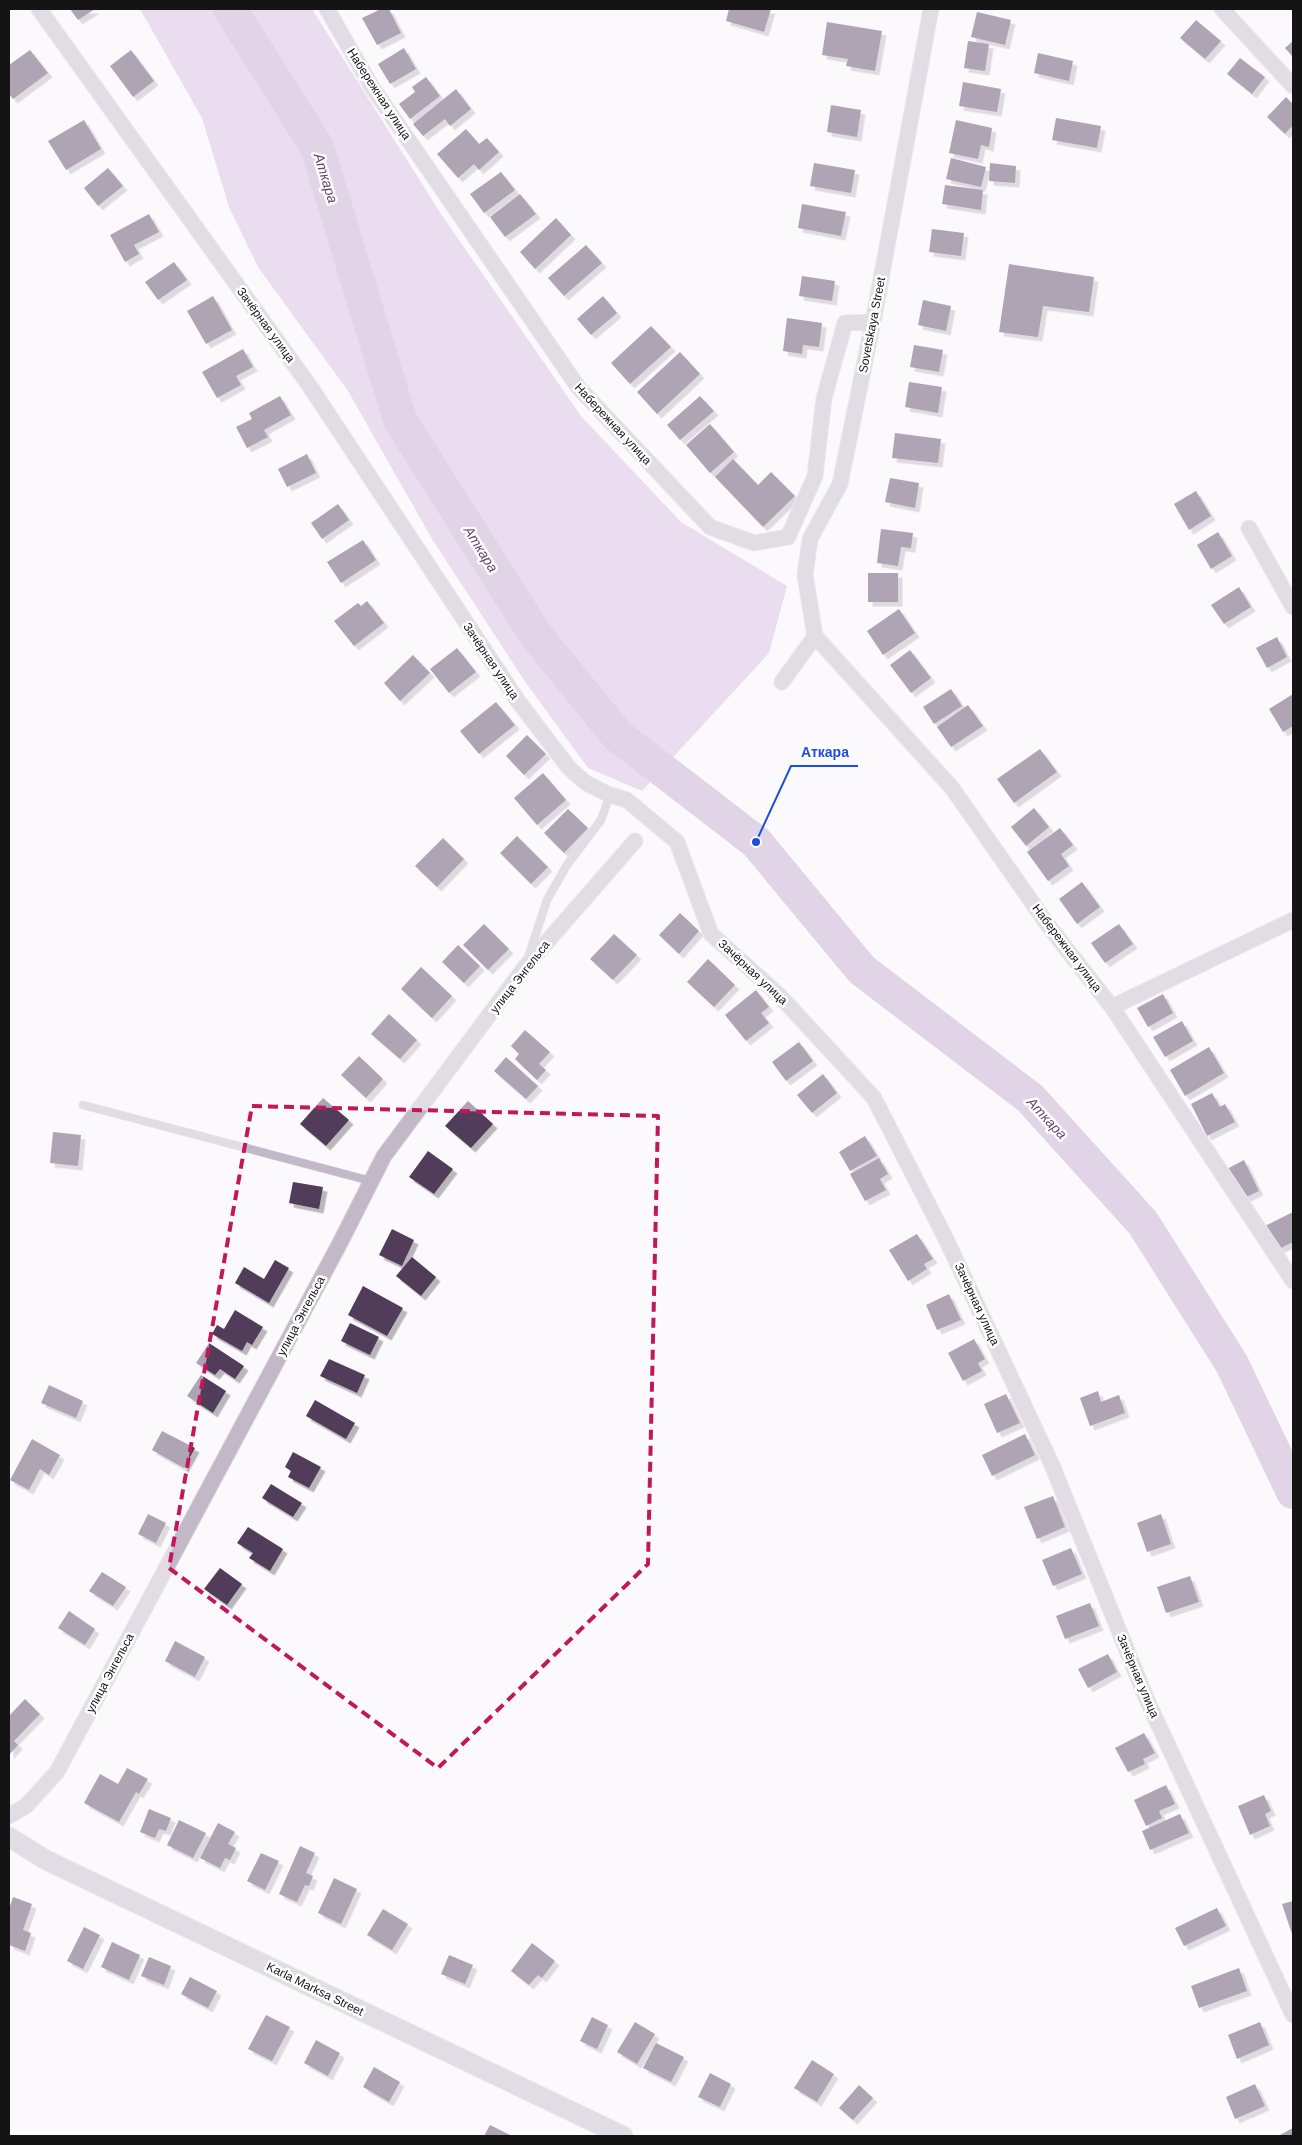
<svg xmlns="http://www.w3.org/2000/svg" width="1302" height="2145" font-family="Arial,sans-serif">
  <defs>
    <filter id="shadow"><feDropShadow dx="4.5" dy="4.5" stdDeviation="0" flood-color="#0004"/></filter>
  </defs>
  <rect width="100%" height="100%" fill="#fcf9fd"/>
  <!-- forest -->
  <path fill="#d3bade" d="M140,9H312L441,214L581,416L681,522L787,586L769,653L642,791L588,768L526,683L432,539L348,391L258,267L229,207L202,118Z"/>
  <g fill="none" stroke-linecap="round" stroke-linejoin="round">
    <!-- river -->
    <path stroke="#c0a7ca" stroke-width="34" d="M230,9L317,147L400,420L535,634L617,735L756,842L862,970L1030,1098L1143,1223L1232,1364L1293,1492"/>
  </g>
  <!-- building -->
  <path fill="#513c5a" filter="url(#shadow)" d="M70,9H95L78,20Z
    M381,9H389L401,33L377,45L362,18Z
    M729,9H771L764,32L726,21Z
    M977,12L1011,20L1005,45L971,37Z
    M1196,20L1221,41L1205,59L1180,38Z
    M827,22L882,31L875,71L846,66L848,59L822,55Z
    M968,41L989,44L985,71L964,68Z
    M1293,41V57L1285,48Z
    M404,48L416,69L390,84L378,64Z
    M30,50L48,73L13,99L9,94V65Z
    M131,50L154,81L133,97L110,66Z
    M1038,53L1073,61L1069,81L1034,73Z
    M1240,58L1265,77L1252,94L1227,74Z
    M426,77L440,96L410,119L399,104L415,92L412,87Z
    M963,82L1001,89L997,112L959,106Z
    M456,89L471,109L450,126L445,119L423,136L413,124Z
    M1286,97L1293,104V125L1285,134L1267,117Z
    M831,105L861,110L857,137L827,132Z
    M1056,118L1101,126L1097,148L1052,140Z
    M84,120L101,149L66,170L48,141Z
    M956,120L992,128L989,147L981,145L978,159L949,153Z
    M466,129L479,144L487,138L499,152L479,170L474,164L458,178L437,154Z
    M951,158L986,167L981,187L946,179Z
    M814,163L855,170L851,193L810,186Z
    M990,163L1016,166L1015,183L989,181Z
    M108,168L123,186L98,206L84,188Z
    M501,172L515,190L484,213L470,194Z
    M945,185L983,190L981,210L942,204Z
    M520,194L536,214L505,237L490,217Z
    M802,204L846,212L841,236L798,228Z
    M149,214L159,232L134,245L139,254L125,262L110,235Z
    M556,218L571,235L535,269L520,252Z
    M932,229L964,233L961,256L929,252Z
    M586,245L602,263L564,296L548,278Z
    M174,262L187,280L158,300L145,282Z
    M1009,264L1094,277L1089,312L1043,306L1038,337L999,332Z
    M802,276L835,281L832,301L799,296Z
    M213,296L232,330L206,344L187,311Z
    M603,296L617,313L591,335L577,319Z
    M923,300L951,306L946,331L918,325Z
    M787,318L822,323L819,347L803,345L802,354L783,351Z
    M651,326L671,347L630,384L611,363Z
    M914,345L943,350L939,372L910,367Z
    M243,349L253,367L236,376L241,385L217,398L202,372Z
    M680,352L700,374L657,414L637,392Z
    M909,382L942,387L938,413L905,407Z
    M280,396L291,415L264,430L268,437L247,448L236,427L252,419L249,413Z
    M700,396L714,411L680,440L667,425Z
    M710,424L734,452L710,473L686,445Z
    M895,433L941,439L938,463L892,458Z
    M307,454L316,473L287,487L278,469Z
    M733,459L758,485L771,472L795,496L763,527L715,477Z
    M890,478L919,483L915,508L885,502Z
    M1196,491L1211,516L1189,530L1174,504Z
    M338,504L349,520L322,539L311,523Z
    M881,529L913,533L911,548L901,547L898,566L877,563Z
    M1218,532L1232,556L1211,569L1197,545Z
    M363,540L376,560L341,583L327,562Z
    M868,573H898V602H868Z
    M1239,587L1251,607L1224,624L1211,605Z
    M367,601L384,623L354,646L334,621L358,603L361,606Z
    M899,609L915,633L883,655L867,631Z
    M1277,637L1287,657L1267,668L1256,648Z
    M457,648L476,672L449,693L430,669Z
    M910,650L931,678L911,693L890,665Z
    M413,655L430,673L400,701L384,683Z
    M951,689L962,706L934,724L923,707Z
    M1293,694V726L1283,732L1269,709Z
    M496,702L515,725L479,754L460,731Z
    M968,705L983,726L951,747L937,727Z
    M527,735L546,754L524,775L506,756Z
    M1040,749L1057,772L1014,803L997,779Z
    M543,773L566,800L537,825L514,798Z
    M1034,808L1049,827L1026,846L1011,827Z
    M568,809L588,828L564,853L544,833Z
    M1060,828L1073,845L1061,854L1069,866L1048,881L1027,852Z
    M517,836L548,867L531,884L500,853Z
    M443,838L464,859L437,887L415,866Z
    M1082,882L1100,907L1077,924L1059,899Z
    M680,913L699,931L679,954L659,935Z
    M484,924L509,949L488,970L463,945Z
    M1119,924L1133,944L1105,963L1091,943Z
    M614,934L637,955L613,980L590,959Z
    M458,945L480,966L464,983L442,962Z
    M708,959L735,985L714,1007L687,982Z
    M421,967L452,996L432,1018L401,989Z
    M756,990L769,1007L761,1013L769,1023L746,1041L725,1015Z
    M1163,994L1173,1013L1148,1027L1137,1008Z
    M389,1014L417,1040L400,1059L371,1034Z
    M1182,1021L1193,1041L1165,1057L1153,1037Z
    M525,1030L550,1052L539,1064L546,1070L537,1080L515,1059L519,1054L511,1046Z
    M799,1042L813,1061L786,1081L772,1062Z
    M1209,1047L1224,1073L1185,1096L1170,1070Z
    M359,1056L383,1079L366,1098L341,1075Z
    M506,1057L538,1086L526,1099L494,1071Z
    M823,1074L837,1093L812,1113L797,1095Z
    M1212,1093L1220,1107L1225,1104L1235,1122L1207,1136L1191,1104Z
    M323,1098L349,1120L326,1146L300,1124Z
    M468,1101L493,1124L471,1148L445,1126Z
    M53,1132L81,1135L78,1166L50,1163Z
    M865,1136L877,1156L850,1171L839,1152Z
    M428,1151L453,1169L434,1194L409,1177Z
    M879,1158L888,1174L880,1179L886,1190L865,1201L850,1174Z
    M1244,1160L1259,1191L1242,1199L1227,1169Z
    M293,1182L323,1187L319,1209L289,1203Z
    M1293,1212V1242L1275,1251L1263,1227Z
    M392,1229L414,1240L402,1266L379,1255Z
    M917,1234L933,1259L924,1264L927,1269L908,1281L889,1250Z
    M412,1257L436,1277L421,1296L396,1276Z
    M275,1260L289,1268L269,1303L235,1283L244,1267L264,1279Z
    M363,1286L403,1308L387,1336L348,1315Z
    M949,1294L961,1320L937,1330L926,1305Z
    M235,1310L263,1327L252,1345L247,1342L242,1351L212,1334L217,1325L224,1329Z
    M350,1323L379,1337L370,1355L341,1341Z
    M974,1339L985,1359L978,1363L982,1371L963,1381L948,1353Z
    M209,1343L244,1366L235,1379L220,1369L215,1375L196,1363Z
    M329,1359L365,1375L357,1393L320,1376Z
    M201,1375L226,1391L213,1413L187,1396Z
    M49,1385L83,1401L76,1418L41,1403Z
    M1098,1391L1101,1402L1119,1395L1125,1413L1090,1426L1080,1398Z
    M1006,1394L1020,1423L997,1433L984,1404Z
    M315,1400L355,1423L346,1439L306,1416Z
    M162,1431L195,1448L184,1468L152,1450Z
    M1025,1434L1035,1455L992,1476L982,1455Z
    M32,1439L60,1455L49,1475L40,1469L29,1490L10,1480Z
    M293,1452L321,1467L309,1488L288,1477L291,1471L285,1467Z
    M271,1484L302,1503L293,1517L262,1498Z
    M1053,1496L1065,1527L1037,1539L1024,1507Z
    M148,1514L166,1523L156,1543L138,1534Z
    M1161,1514L1171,1544L1147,1552L1137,1523Z
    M248,1527L283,1549L270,1571L249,1558L253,1553L237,1543Z
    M1071,1548L1082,1574L1053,1586L1042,1560Z
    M220,1568L242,1584L227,1605L204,1589Z
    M102,1572L126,1587L113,1606L89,1591Z
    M1190,1576L1199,1602L1166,1613L1157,1587Z
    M1090,1603L1099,1626L1065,1639L1056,1616Z
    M69,1611L95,1629L85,1645L58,1628Z
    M175,1641L205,1657L195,1677L165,1661Z
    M1108,1654L1117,1672L1088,1688L1078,1669Z
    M25,1699L40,1714L14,1741L18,1745L9,1755V1716Z
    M1144,1733L1155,1753L1143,1759L1145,1764L1128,1772L1115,1748Z
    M127,1768L148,1779L139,1794L136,1792L119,1822L84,1803L100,1774L118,1784Z
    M1166,1785L1175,1804L1159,1811L1162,1818L1146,1826L1134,1800Z
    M1264,1795L1271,1811L1265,1814L1270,1826L1250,1835L1238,1806Z
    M149,1809L171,1818L166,1831L159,1829L155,1838L140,1832Z
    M1180,1814L1189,1833L1150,1850L1142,1831Z
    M179,1820L206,1833L193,1858L167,1845Z
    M218,1823L235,1832L228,1844L236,1848L230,1860L225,1858L220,1868L200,1858Z
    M300,1846L315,1853L306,1873L313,1876L309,1886L305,1885L297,1902L279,1894Z
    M261,1853L279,1861L265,1890L247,1881Z
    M334,1878L357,1889L341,1924L318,1913Z
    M13,1897L32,1904L23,1930L31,1933L25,1951L9,1945V1909Z
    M1293,1901V1937L1282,1904Z
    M1217,1908L1226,1926L1184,1946L1175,1928Z
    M383,1909L408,1924L392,1950L367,1935Z
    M84,1927L100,1935L83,1969L67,1961Z
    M112,1942L140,1955L129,1980L101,1967Z
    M532,1943L555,1961L542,1978L538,1975L529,1985L511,1971Z
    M449,1955L473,1965L465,1984L441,1974Z
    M149,1957L171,1966L164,1985L141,1976Z
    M1239,1968L1247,1991L1199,2008L1191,1986Z
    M190,1977L217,1991L208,2008L181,1994Z
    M266,2015L290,2027L272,2061L248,2049Z
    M592,2017L608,2025L597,2049L580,2041Z
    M635,2022L655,2034L637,2064L617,2052Z
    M1260,2022L1269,2045L1237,2059L1228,2035Z
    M316,2040L340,2053L328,2076L304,2063Z
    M656,2043L684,2057L671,2082L643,2068Z
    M812,2060L834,2074L817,2102L794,2088Z
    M374,2067L400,2082L389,2102L363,2087Z
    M710,2073L731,2084L720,2107L698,2097Z
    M1255,2084L1265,2106L1235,2119L1226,2097Z
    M859,2085L873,2098L853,2120L839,2108Z
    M490,2125L512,2136H484Z
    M1293,2128V2136H1278Z"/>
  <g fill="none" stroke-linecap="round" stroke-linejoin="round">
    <!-- service casing -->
    <g stroke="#d7d4d8" stroke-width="9">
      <path id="service" d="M528,958L547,900L567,865L601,820L610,795
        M83,1105L371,1181"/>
    </g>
    <!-- minor casing -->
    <g stroke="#d7d4d8" stroke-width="17">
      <path id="minor" d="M39,9L311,388L518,701L569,768L586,783L610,795L627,800L677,842L711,934L779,995L874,1098L946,1239L1052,1465L1147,1700L1293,2015
        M327,9L372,87L578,387L710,527L754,543L788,537L815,476L824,398L845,323L873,322
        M1222,9L1293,86
        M1249,528L1293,607
        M815,636L952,788L1050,928L1112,1007L1293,1281
        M815,636L805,575L810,539L840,484L873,322L931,9
        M782,682L815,636
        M1112,1007L1293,920
        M9,1816L26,1806L57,1772L340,1243L384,1156L525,967L635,841"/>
    </g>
    <!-- tertiary casing -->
    <g stroke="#d7d4d8" stroke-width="21">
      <path id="tertiary" d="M9,1837L46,1860L623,2136"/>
    </g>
    <!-- service -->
    <use href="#service" stroke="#c3b8c8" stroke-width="8"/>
    <!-- minor -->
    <use href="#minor" stroke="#c3b8c8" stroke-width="15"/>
    <!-- tertiary -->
    <use href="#tertiary" stroke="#c3b8c8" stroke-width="19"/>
  </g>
  <!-- marked area -->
  <path d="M0 0H1302V2145H0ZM252,1106L658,1116L648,1564L438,1768L169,1568Z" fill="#fcf9fd" fill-opacity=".55" fill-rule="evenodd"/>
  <path fill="none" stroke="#c2185b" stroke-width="4" stroke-dasharray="10 6" stroke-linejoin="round" d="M252,1106L658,1116L648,1564L438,1768L169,1568Z"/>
  <g text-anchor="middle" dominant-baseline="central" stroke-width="5" stroke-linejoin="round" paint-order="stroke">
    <!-- street labels -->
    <g font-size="12" fill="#151415" stroke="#fff">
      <text transform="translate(379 94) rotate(57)">Набережная улица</text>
      <text transform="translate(266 325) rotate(54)">Зачёрная улица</text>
      <text transform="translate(872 325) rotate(-79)">Sovetskaya Street</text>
      <text transform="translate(613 424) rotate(47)">Набережная улица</text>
      <text transform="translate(491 661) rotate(56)">Зачёрная улица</text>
      <text transform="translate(1067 948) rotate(53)">Набережная улица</text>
      <text transform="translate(753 972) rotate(43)">Зачёрная улица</text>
      <text transform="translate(520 977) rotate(-52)">улица Энгельса</text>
      <text transform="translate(977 1304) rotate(65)">Зачёрная улица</text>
      <text transform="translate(301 1316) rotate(-62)">улица Энгельса</text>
      <text transform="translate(110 1673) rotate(-62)">улица Энгельса</text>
      <text transform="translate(1138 1676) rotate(67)">Зачёрная улица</text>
      <text transform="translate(315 1989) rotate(26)">Karla Marksa Street</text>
    </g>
    <!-- water labels -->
    <g font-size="14" font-style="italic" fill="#654373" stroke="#fff">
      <text transform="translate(326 178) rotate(73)">Аткара</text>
      <text transform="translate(481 549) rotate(58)">Аткара</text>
      <text transform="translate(1047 1118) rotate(47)">Аткара</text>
    </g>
  </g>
  <!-- callouts -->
  <path fill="none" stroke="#1d4ed8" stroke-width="2" d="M756 842L791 766H858"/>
  <circle fill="#1d4ed8" stroke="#fff" stroke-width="2" cx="756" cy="842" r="5"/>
  <g font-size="14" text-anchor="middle" font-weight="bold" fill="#1d4ed8" stroke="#fff" stroke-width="5" stroke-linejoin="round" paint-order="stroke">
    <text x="825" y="757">Аткара</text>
  </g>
  <!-- border -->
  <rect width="1302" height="2145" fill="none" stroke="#151415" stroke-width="20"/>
</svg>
